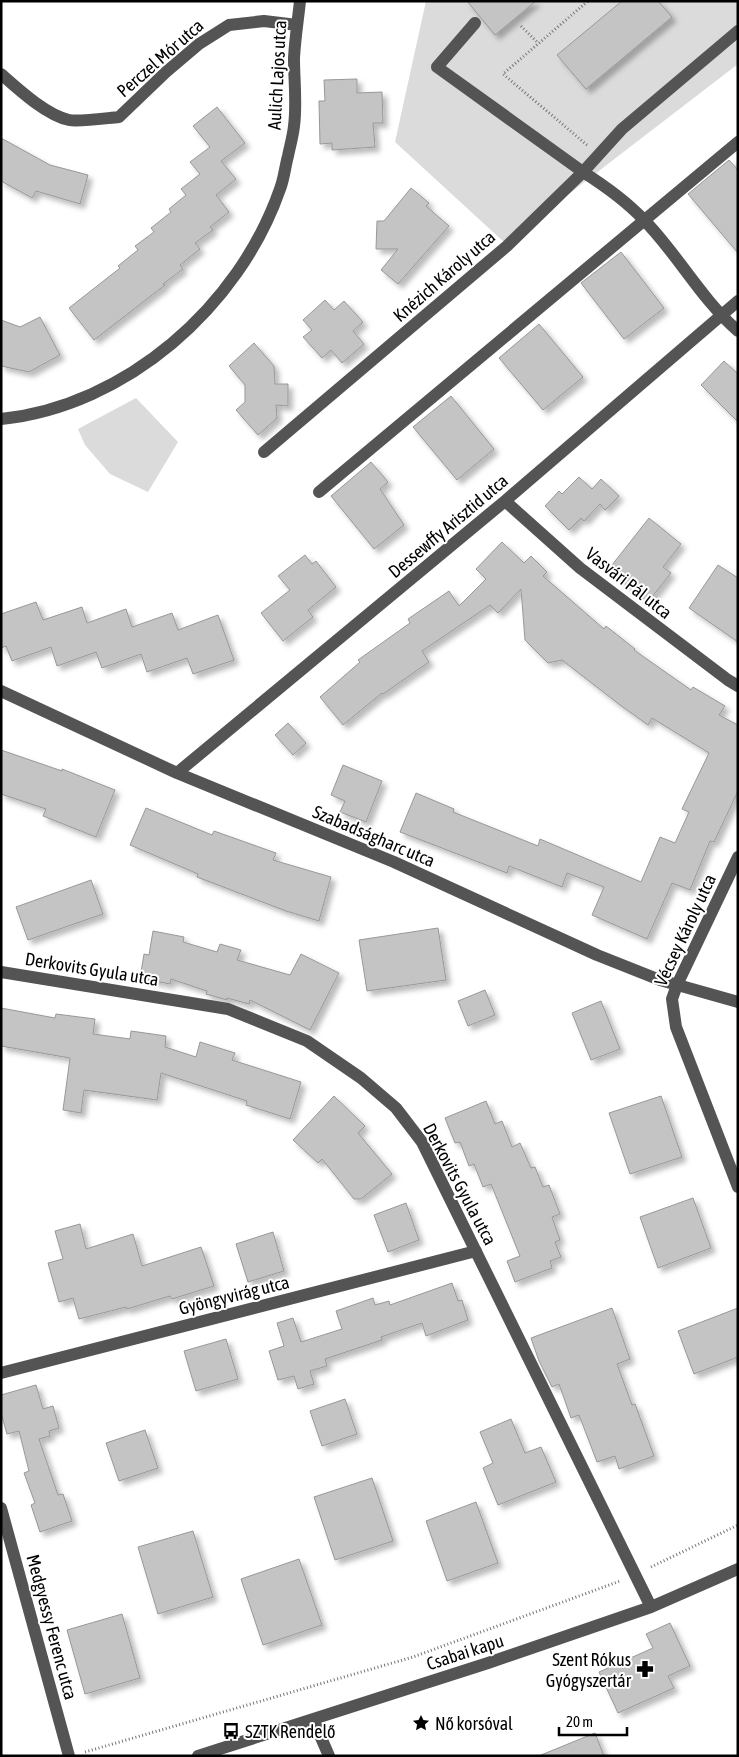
<svg xmlns="http://www.w3.org/2000/svg" width="739" height="1757" font-family="'Asap Condensed',sans-serif">
  <defs>
    <filter id="shadow"><feDropShadow dx="4.5" dy="4.5" stdDeviation="2.5" flood-color="#0004"/></filter>
  </defs>
  <rect width="100%" height="100%" fill="#fff"/>
  <!-- green -->
  <path fill="#dbdbdb" d="M426,1H738V64L505,243L395,142Z
    M136,398L178,442L148,492L110,474L85,445L78,429Z"/>
  <!-- building -->
  <path fill="#c4c4c4" stroke="#989898" filter="url(#shadow)" d="M467,1H536L495,35Z
    M622,1H658L672,17L586,89L557,55Z
    M357,79V93L382,92L383,123H373L375,147L332,150V143L320,144L319,101H325L324,80Z
    M217,107L245,143L221,161L236,179L216,195L229,212L210,227L213,230L195,243L200,249L180,265L183,269L163,284L165,285L94,340L69,308L120,268L118,266L138,250L135,246L154,232L151,228L171,212L169,209L186,195L181,189L200,174L190,162L210,147L193,126Z
    M1,138L50,165L88,175L80,204L36,191L32,198L1,181Z
    M729,160L738,170V253L688,194Z
    M411,188L429,203L426,206L449,226L398,284L381,270L398,249H376L377,221H384Z
    M621,252L664,308L624,339L581,283Z
    M325,300L334,310L344,301L363,322L353,331L364,344L342,363L331,350L322,358L303,337L312,330L303,320Z
    M40,317L60,355L29,372L1,366V320L20,327Z
    M539,324L583,377L543,410L499,358Z
    M254,343L274,366L275,384H288V406L276,405L277,418L258,435L236,410L245,402V385L229,366Z
    M724,361L738,374V422L701,385Z
    M451,396L494,449L457,480L413,427Z
    M371,462L388,482L380,489L404,525L374,549L331,496Z
    M579,477L592,489L601,479L619,496L605,510L600,504L584,521L581,518L569,530L545,506L559,491L562,494Z
    M649,518L681,544L663,567L671,573L648,602L608,570Z
    M502,542L524,563L531,556L547,572L543,576L604,629L606,626L635,649L634,650L691,690L693,687L725,706L719,715L738,725V791L714,842L710,841L690,890L672,883L647,939L592,915L604,887L567,873L562,887L509,866L507,873L400,832L416,793L454,809L453,812L538,846L540,839L641,882L660,837L675,843L689,812L682,809L709,753L652,718L648,725L620,705L562,660L548,663L525,640L521,589L498,613L490,605L422,651L429,662L383,694L382,693L343,725L320,697L360,662L358,660L410,623L408,619L449,591L459,606L486,579L476,569Z
    M305,555L312,564L316,561L336,587L308,610L313,617L283,641L261,613L290,590L278,576Z
    M718,565L738,578V642L689,608Z
    M36,602L43,620L82,607L87,623L126,609L132,627L172,613L178,630L218,615L234,660L193,674L187,658L147,672L141,654L102,668L96,652L57,666L51,647L12,661L6,646L1,648V614Z
    M288,723L306,743L293,755L275,735Z
    M1,750L62,771V769L115,790L96,837L43,816L46,809L1,794Z
    M343,765L382,781L366,822L340,812L345,801L331,795Z
    M146,808L212,835L214,831L276,853L273,860L331,877L319,921L286,911L197,877L198,874L130,845Z
    M91,880L103,914L28,940L16,907Z
    M438,928L446,980L367,991L359,940Z
    M153,931L184,937L183,942L217,952L220,944L241,950L237,960L290,975L301,954L339,973L310,1030L250,1000L249,1004L227,998V1000L206,994L207,991L171,979L170,984L140,978L144,954L149,955Z
    M485,990L495,1015L468,1026L458,1001Z
    M601,1001L620,1049L591,1060L572,1013Z
    M1,1008L55,1018L56,1014L95,1019L93,1034L130,1039L131,1031L166,1036L165,1047L196,1057L200,1042L235,1053L232,1060L301,1082L290,1119L246,1105L247,1101L161,1073L157,1100L84,1090L81,1113L63,1110L70,1058L1,1046Z
    M334,1096L365,1126L358,1133L392,1174L361,1199H354L322,1159L318,1163L293,1140Z
    M661,1096L682,1157L630,1174L609,1113Z
    M486,1101L495,1124L502,1121L512,1147L520,1143L531,1168L535,1167L543,1187L549,1185L560,1214L552,1217L560,1240L555,1242L561,1257L550,1261L552,1268L515,1282L507,1261L520,1256L491,1184L483,1187L474,1164L469,1166L460,1142L455,1143L445,1118Z
    M693,1198L711,1248L658,1268L640,1217Z
    M406,1203L419,1240L388,1252L374,1215Z
    M80,1224L86,1249L133,1234L142,1266L201,1247L214,1286L172,1299L170,1296L127,1309L126,1307L79,1319L73,1298L59,1302L48,1263L63,1259L55,1231Z
    M273,1232L284,1271L248,1282L236,1244Z
    M452,1283L458,1301L462,1300L468,1320L426,1336L422,1323L381,1337L382,1340L325,1359L327,1366L310,1371L314,1384L298,1389L294,1376L278,1380L269,1351L284,1346L277,1323L293,1318L301,1342L342,1329L336,1311L373,1298L375,1305L389,1301L390,1305Z
    M612,1308L630,1359L617,1364L632,1405L635,1404L654,1456L619,1469L615,1456L597,1462L579,1415L571,1418L559,1384L552,1387L539,1361L531,1338Z
    M738,1308V1357L694,1374L678,1331Z
    M226,1339L238,1379L196,1391L184,1351Z
    M36,1385L43,1409L53,1406L59,1428L49,1431L50,1436L39,1439L58,1495L63,1494L72,1521L40,1532L31,1505L35,1503L24,1473L29,1471L19,1431L7,1434L1,1413V1395Z
    M345,1399L357,1434L322,1446L310,1411Z
    M511,1419L525,1453L541,1447L556,1482L498,1505L483,1468L493,1463L480,1432Z
    M145,1430L158,1468L119,1481L106,1443Z
    M372,1478L393,1541L335,1560L314,1497Z
    M476,1502L498,1563L447,1581L426,1521Z
    M193,1531L213,1597L158,1614L138,1547Z
    M299,1559L322,1625L263,1645L241,1579Z
    M122,1614L140,1678L85,1694L67,1630Z
    M670,1623L690,1666L668,1676L674,1688L618,1713L599,1672L653,1648L646,1634Z
    M595,1733L604,1756H541V1755Z"/>
  <g fill="none" stroke-linecap="round" stroke-linejoin="round">
    <!-- path -->
    <path stroke="#767676" stroke-width="3" stroke-dasharray="1 2.5" stroke-linecap="butt" d="M521,26L538,43
      M587,145L503,74L588,1
      M651,1567L738,1525
      M85,1752L413,1657L620,1581"/>
    <!-- minor -->
    <path stroke="#545454" stroke-width="12" d="M475,23L437,67L583,172L622,129L738,31
      M1,74C18,89 46,115 69,120C79,122 107,118 119,117L166,72L199,44L229,25L264,21L297,25
      M1,419C126,406 239,307 280,189C284,179 285,167 288,156C290,146 293,136 294,126C297,104 294,81 294,58C295,39 298,20 300,1
      M264,452L507,246L583,172C605,186 625,200 643,219C677,253 700,298 738,331
      M319,492L738,142
      M505,501L580,568L728,680L738,686
      M1,691L177,773L394,862L597,955L660,980L738,1002
      M177,773L505,501L738,301
      M738,857L677,985L672,999L676,1027L738,1187
      M1,972L228,1009L307,1041L361,1078L396,1108L422,1142L651,1607
      M1,1373L476,1251
      M1,1508L69,1756
      M313,1719L329,1756
      M198,1756L488,1663L651,1607L738,1569"/>
  </g>
  <!-- icons -->
  <defs>
    <g id="pharmacy-bare" transform="scale(1.35)"><path d="M-2-6h4v4h4v4h-4v4h-4v-4h-4v-4h4Z" fill="#000" stroke="#fff" stroke-width="2.5" paint-order="stroke"/></g>
    <g id="sight-bare" transform="scale(1.35)"><path d="M0-6L1.8-2.2L6-1.7L2.9 1.2L3.7 5.4L0 3.3L-3.7 5.4L-2.9 1.2L-6-1.7L-1.8-2.2Z" fill="#000" stroke="#fff" stroke-width="2.5" paint-order="stroke"/></g>
    <g id="bus-bare" transform="scale(1.35)"><path d="M-5-6H5V4H4V6H2V4H-2V6H-4V4H-5ZM-3.5-4V0h7V-4ZM-3.5 1.2v1.5H-2V1.2ZM2 1.2v1.5H3.5V1.2Z" fill="#000" stroke="#fff" stroke-width="2.5" paint-order="stroke"/></g>
  </defs>
  <g fill-rule="evenodd">
    <use href="#pharmacy-bare" x="645" y="1669"/>
    <use href="#sight-bare" x="421" y="1723"/>
    <use href="#bus-bare" x="231" y="1731"/>
  </g>
  <g text-anchor="middle" dominant-baseline="central" stroke-width="4" stroke-linejoin="round" paint-order="stroke">
    <!-- street labels -->
    <g font-size="18" fill="#000" stroke="#fff">
      <text transform="translate(160 58) rotate(-41)">Perczel Mór utca</text>
      <text transform="translate(277 75) rotate(-87)">Aulich Lajos utca</text>
      <text transform="translate(444 276) rotate(-41)">Knézich Károly utca</text>
      <text transform="translate(448 526) rotate(-40)">Dessewffy Arisztid utca</text>
      <text transform="translate(629 583) rotate(38)">Vasvári Pál utca</text>
      <text transform="translate(374 836) rotate(23)">Szabadságharc utca</text>
      <text transform="translate(685 930) rotate(-65)">Vécsey Károly utca</text>
      <text transform="translate(92 969) rotate(9)">Derkovits Gyula utca</text>
      <text transform="translate(460 1184) rotate(62)">Derkovits Gyula utca</text>
      <text transform="translate(234 1295) rotate(-14)">Gyöngyvirág utca</text>
      <text transform="translate(52 1627) rotate(75)">Medgyessy Ferenc utca</text>
      <text transform="translate(465 1652) rotate(-18)">Csabai kapu</text>
    </g>
    <!-- poi labels -->
    <g font-size="18" fill="#000" stroke="#fff" text-anchor="start">
      <text x="631" y="1659" text-anchor="end">Szent Rókus<tspan x="631" dy="21">Gyógyszertár</tspan></text>
      <text x="435" y="1723">Nő korsóval</text>
      <text x="245" y="1731">SZTK Rendelő</text>
    </g>
  </g>
  <!-- border -->
  <rect width="739" height="1757" fill="none" stroke="#000000" stroke-width="5"/>
  <!-- scale -->
  <path d="M559 1727v8h68v-8" fill="none" stroke="#000000" stroke-width="2.5"/>
  <text x="566" y="1727" font-size="15" fill="#000000" stroke="#ffffff" stroke-width="4" paint-order="stroke">20 m</text>
</svg>
